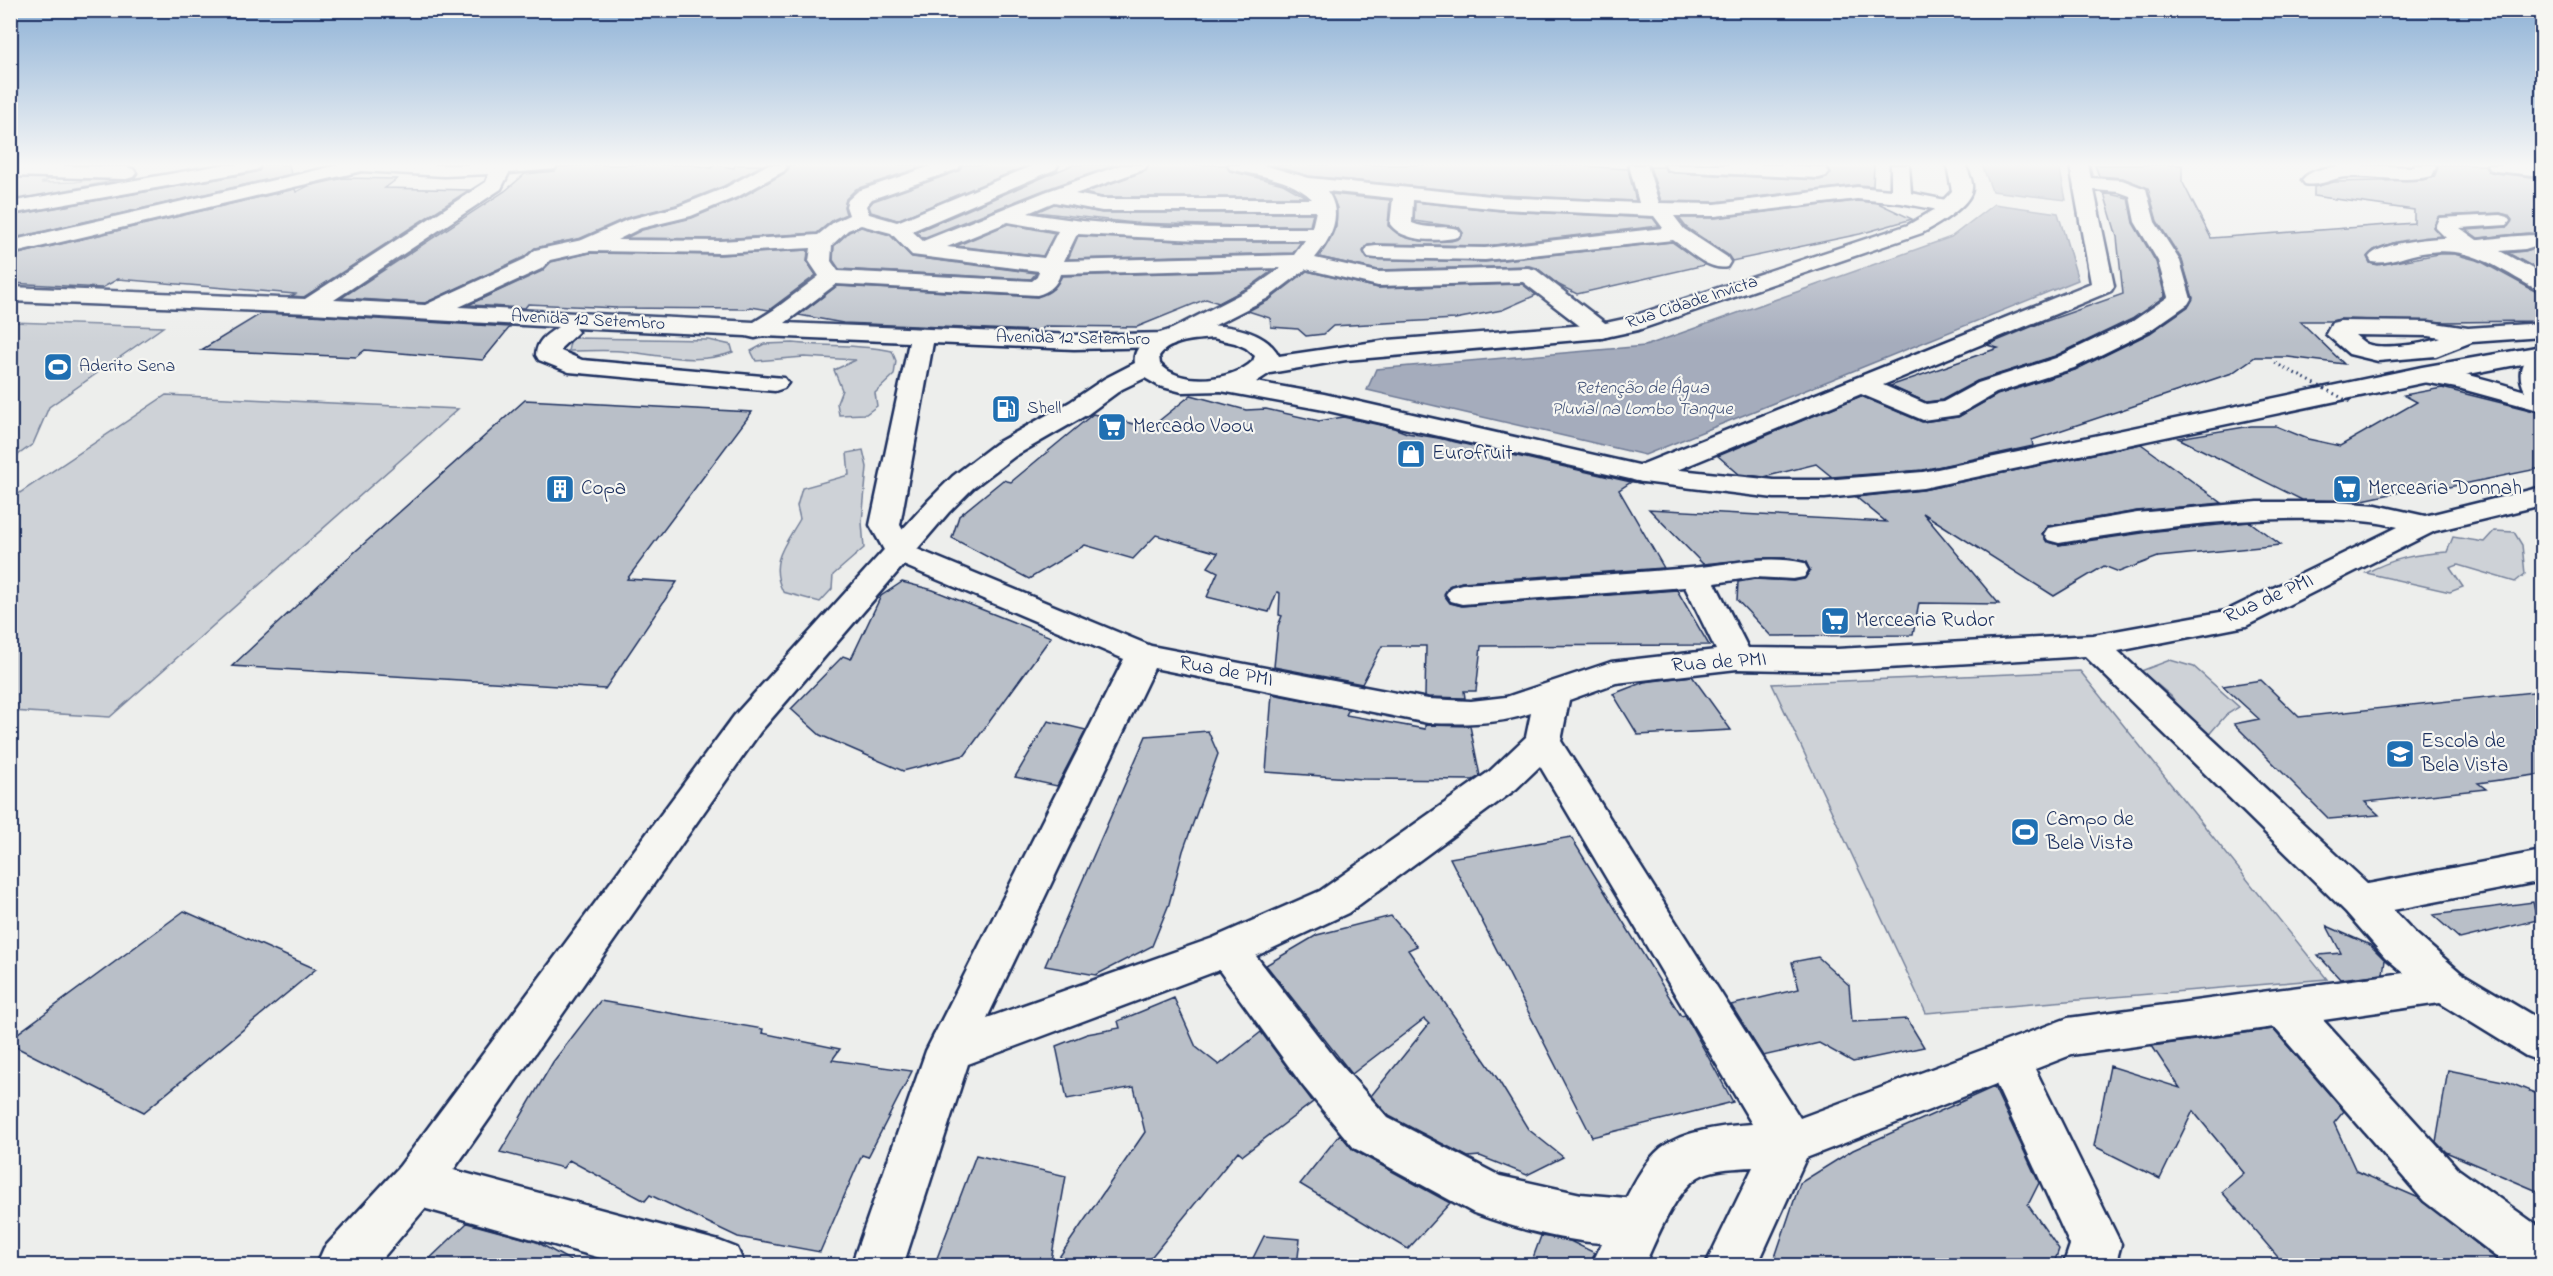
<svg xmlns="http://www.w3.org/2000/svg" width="2553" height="1276" font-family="'Indie Flower',sans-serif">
  <rect width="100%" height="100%" fill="#edeeec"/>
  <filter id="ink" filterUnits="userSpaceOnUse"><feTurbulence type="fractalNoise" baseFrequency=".0167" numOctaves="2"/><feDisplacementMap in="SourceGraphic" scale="12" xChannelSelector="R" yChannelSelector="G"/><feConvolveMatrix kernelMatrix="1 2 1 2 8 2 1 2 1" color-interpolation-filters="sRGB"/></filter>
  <g filter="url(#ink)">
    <!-- green -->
    <path fill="#ced2d7" stroke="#74809a" stroke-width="1.5" d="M11,173L62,174L41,183L75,182L116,175L117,180L11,201Z
      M11,322L163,327L49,407L33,444L11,460Z
      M574,338L709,340L731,345L733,352C698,366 657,354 620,351C603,350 585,351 568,351L570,342Z
      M793,343C826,347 860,344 892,351L896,361L894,375L875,393L877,406L866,414L839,415L837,403L842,390L834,370L856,360L804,357L756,361L751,351L764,344Z
      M166,395L458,409L110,717L11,711V499Z
      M863,450L867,467L862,522L864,548L833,575L832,589L820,602L783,592C768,562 785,545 800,519L797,506L802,488L849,475L847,453Z
      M2494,531L2514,532L2522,545L2525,574L2515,582L2458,565L2450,568L2463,587L2450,592L2366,573C2393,558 2417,554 2447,552L2453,537L2484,542Z
      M2170,660L2194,667L2239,707L2226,715L2204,740L2171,696L2141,671Z
      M2080,671L2327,979L1926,1013L1772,684Z"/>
    <!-- water -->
    <path fill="#a5acbc" stroke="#6e7a96" stroke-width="1.5" d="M1982,165H2059L2066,200L1992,191Z
      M1994,204L2058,213L2078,280L1645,455L1367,390L1376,369L1645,346L1951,237Z"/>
    <!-- building -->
    <path fill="#b9bfc8" stroke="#1b2f5e" stroke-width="1.5" d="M262,165H289L291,174L10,239V216L251,173L259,171Z
      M597,165H693L711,168L715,165L734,168L735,165H763L724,186L676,205L626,218L581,238L535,248L524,257L425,303L341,298L505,191L525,174L555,171L558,167Z
      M788,165H928L856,189L846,199L844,207L846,214L833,220L817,233L720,239L626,238L642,230L692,218L740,198L785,173L789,168Z
      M962,165H1029L897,220L871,212L869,206L873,201L959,171Z
      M1072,165H1115L1044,190L923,238L916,232Z
      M1149,165H1226L1230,171L1283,184L1306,197H1102L1084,193L1146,171Z
      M1270,165H1566L1628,169L1636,201L1501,195L1309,176Z
      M1810,165H1874L1873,186L1857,185L1715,202L1661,201L1650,167H1664L1666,171L1674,173L1819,180L1827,178L1831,173L1826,166Z
      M2095,165H2182V181L2211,238L2414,223V210L2314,196V187L2334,182L2422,180L2434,177L2438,168L2437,165H2485L2488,171L2495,173L2542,178V234L2528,233L2478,238L2467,230L2507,227L2512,220L2508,215L2500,213L2439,216L2433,227L2441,236L2393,243L2374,250L2367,257L2370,263L2378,265L2439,254H2454L2480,261L2533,290L2542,292V321L2444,322L2340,319L2331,321H2300L2344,364L2288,357H2255L2232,373L2032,440L2033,446L1923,470L1832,477L1816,464L1764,477L1739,474L1718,456L1861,396L1922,422L1958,417L1997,395L2075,370L2150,333L2189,306L2193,298L2182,260L2157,221L2148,188L2123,178L2099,176Z
      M344,178L397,179L385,188L469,190L304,297L291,296L295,294L118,279L102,288L10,283V256L295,189L296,192L308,186Z
      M2104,193L2128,198L2133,223L2156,262L2165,296L2132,319L2055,356L1977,381L1942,400L1926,402L1890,386L1998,348L1987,345L2038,324L2123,294L2117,237Z
      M1331,194L1390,200L1388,226L1402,236L1421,241H1451L1458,239L1463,233L1458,227L1414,221L1415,202L1501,211L1653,218L1659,226L1485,246L1376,244L1368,245L1363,251L1368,259L1485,262L1672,242L1705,265L1577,294L1559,285L1537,268L1529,266L1378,270L1319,257L1336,226L1337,208Z
      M1857,201L1878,203L1912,219L1860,234L1732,261L1728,255L1686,227L1679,218H1715Z
      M1054,204L1102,213H1313L1310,226H1241L1134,223L1036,212Z
      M1008,224L1055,233L1043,256L956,246Z
      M861,227L890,235L912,257L1036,273L1031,279L839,269L833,260L834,246L849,232Z
      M1078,236L1198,242H1301L1293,253L1068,259Z
      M2542,246V272L2508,253L2525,251Z
      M808,250L807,262L816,275L769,310L751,307L745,309L617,308L528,304L525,308L468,305L542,271L551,262L590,253L720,255Z
      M1273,270L1251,286L1219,303L1206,299L1137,327L1045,326L1040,331L843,323L799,315L837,286L1037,297L1053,289L1062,276Z
      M1307,271L1378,288L1522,284L1536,295L1502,310L1455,319L1333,326L1324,334L1306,336L1298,329L1271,327L1270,318L1248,311L1269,300Z
      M262,313L310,315L510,327L483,360L365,350L356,357L201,350Z
      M2442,388L2538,412L2542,416V468L2444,488L2438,484L2358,501L2302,500L2178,438L2251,426H2276L2308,439L2340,446L2417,402L2404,395Z
      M1191,395L1246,410L1266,409L1319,421L1343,417L1394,428L1407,433L1438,438L1631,482L1619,490L1664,568L1462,582L1449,586L1444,595L1450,603L1462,606L1677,590L1709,645L1481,646L1476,691H1464L1465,698L1428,697L1425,696L1426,646H1382L1362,684L1274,667L1278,626L1282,616L1279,615L1280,593L1277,592L1269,612L1207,597L1218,572L1208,567L1218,553L1156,535L1133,559L1085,545L1029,579L952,538L959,516L1003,480L1011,482L1093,414L1150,428Z
      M525,400L752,412L627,579L677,582L605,689L232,666L339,566Z
      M2141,444L2222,503L2137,511L2048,526L2042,533L2046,541L2059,545L2156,531L2250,522L2281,545L2158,557L2119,572L2104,566L2054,596L1923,513L1999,604L1919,603L1913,635L1771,636L1737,600L1738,582L1755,579L1793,581L1804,579L1810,571L1806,562L1790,558H1761L1703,564L1649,509L1886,522L1856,497L1923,490Z
      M902,582L933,590L1051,637L965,755L903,771L820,735L791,709L843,656L851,659L881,596Z
      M1692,676L1731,730L1638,735L1613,694L1644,682Z
      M2261,680L2299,717L2542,691V774L2478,783L2486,789L2365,802L2379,815L2329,819L2234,724L2259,719L2223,686Z
      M1272,694L1349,709L1346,715L1425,729V725L1470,726L1480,776L1473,780L1363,779L1266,772Z
      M1048,721L1086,730L1057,786L1015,777Z
      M1208,731L1218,754L1183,851L1169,904L1152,946L1096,975L1045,966L1146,736Z
      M1571,837L1681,1016L1685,1015L1733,1102L1592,1137L1450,858Z
      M2533,902L2537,920L2460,939L2433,915Z
      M184,911L316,969L144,1112L10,1044V1039Z
      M1391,916L1417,946L1408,950L1497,1078L1528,1129L1563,1157L1527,1175L1480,1156L1468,1157L1389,1116L1371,1096L1429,1024L1424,1019L1352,1074L1266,965L1317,935Z
      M2327,926L2370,945L2385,960L2383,974L2340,979L2318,955L2341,953Z
      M1818,957L1849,985L1852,1022L1907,1019L1924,1047L1853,1062L1819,1043L1763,1056L1731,1005L1799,989L1792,962Z
      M1174,998L1196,1047L1219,1065L1261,1032L1313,1102L1243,1155L1238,1151L1144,1266H1053L1145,1132L1134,1087L1067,1099L1056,1046L1087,1034L1120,1028L1118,1021Z
      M600,1001L763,1029L762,1033L840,1049L832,1060L912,1071L868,1157L862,1155L820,1252L738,1237L650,1195L645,1201L569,1160L563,1168L500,1152L553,1062Z
      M2273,1029L2344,1111L2334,1123L2356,1171L2419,1198L2505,1266H2290L2282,1262L2222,1192L2244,1173L2193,1111L2160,1179L2094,1146L2110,1066L2180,1088L2152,1046Z
      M2448,1070L2508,1082L2542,1096V1193L2446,1152L2436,1142Z
      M1994,1087L2039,1183L2028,1205L2059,1249L2053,1266H1772L1800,1183L1853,1150Z
      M1340,1134L1353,1150L1450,1203L1408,1249L1300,1184Z
      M976,1155L1066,1176L1050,1266H934Z
      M467,1223L537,1242L580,1266H422Z
      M1264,1236L1300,1239L1297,1266H1249Z
      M1541,1236L1570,1241L1595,1253L1589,1266H1530Z"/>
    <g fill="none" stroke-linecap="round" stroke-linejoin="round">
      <!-- minor casing -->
      <g stroke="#1b2f5e" stroke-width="5">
        <path id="minor" d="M10,165L126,167L133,169L136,173L133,177L126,179L10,176Z
          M221,165H260L258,169L251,171L10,214V202Z
          M339,165H557L555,169L509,173L501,189L334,300L425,305L525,259L535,250L582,240L627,220L677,207L725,188L767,165H785L787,167L784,171L739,196L691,216L641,228L617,240L720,241L818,235L834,222L849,215L846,206L848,200L858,191L934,165H960L958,169L872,199L866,206L869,214L897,222L1034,165H1058L1056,169L912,231L923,241L1045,192L1121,165H1147L1145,169L1075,194L1102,199H1312C1290,178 1259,176 1230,169L1228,165H1263L1309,178L1501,197L1639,203L1629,165H1647L1659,203L1715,204L1857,187L1891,190V165H1909L1911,193L1956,202L1959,206L1956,210L1949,212L1901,203L1857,199L1715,216H1674L1684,229L1727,257L1730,262L1727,267C1708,271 1688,250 1673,240L1485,260L1376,258L1368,257L1365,252L1368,247L1376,246L1485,248L1663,228L1654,216L1501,209L1413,200L1412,223C1427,230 1443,225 1458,229L1461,233L1458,237C1439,242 1402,242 1390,224L1393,198L1327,191C1344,214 1331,239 1315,258L1378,272L1528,268L1536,270L1609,326L1613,331L1609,336L1601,338L1593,336L1523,282L1378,286L1306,269L1268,298L1186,340L1176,342L1174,345L1165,347L1074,349L933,343L900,525L912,547L1151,646L1428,699L1471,701L1506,697L1611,662L1716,650L1685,587L1462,604L1451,601L1446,594L1451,587L1462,584C1538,580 1614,574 1690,568C1729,565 1765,554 1804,563L1808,570L1804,577L1793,579L1755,577L1715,583L1748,648L1837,649L2093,635L2226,611L2398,527C2373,520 2346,520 2320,519C2232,517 2145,529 2059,543L2048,540L2044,534L2048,528L2137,513L2258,502H2337L2376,505L2425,516L2542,487V505L2435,531L2246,626L2118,651L2368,884L2542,851V881L2393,910L2415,933L2461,973L2542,1021V1062L2526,1056L2440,1003L2323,1020L2458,1169L2542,1229V1266H2509L2424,1201L2274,1027L2071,1055L2035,1069L2121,1244L2115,1266H2063L2070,1245L1996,1084L1806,1158L1757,1266H1705L1753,1167C1737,1168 1717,1168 1702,1175C1677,1186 1655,1242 1644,1266H1591L1602,1243C1560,1240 1514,1228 1474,1213L1354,1148L1303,1086L1219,970L968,1064L903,1266H851L926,1051L1124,659L889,559L870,525L909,342L763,336L755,338L746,336L575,328L578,332L561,348V351L582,360L784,378L788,383L784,388L775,391L569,372L539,360L536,355C537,340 546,335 558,327L310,313L10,301V287L305,299L486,182L489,174L444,176L362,171L10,254V241ZM1054,202L1102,211H1316L1312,228C1217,228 1121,230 1028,213ZM1008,222L1058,231L1044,258L947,247ZM861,225L891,233L912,255L1039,271L1037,277L1032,281L838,271L831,261L832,245L848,230ZM1077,234L1198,240H1305L1294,255L1064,261ZM811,248L809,261L819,276L775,309L754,322L459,307L541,269L550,260L590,251L720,253ZM1281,268L1252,288L1170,330L1167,333L1074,335L785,323L836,284L1037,295C1049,292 1057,285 1060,274ZM2085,656L2346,912L2385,957L2404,973L2068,1018L1800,1118L1561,741L1569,700L1616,683L1737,669L1837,671ZM1154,668L1428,723C1463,724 1497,725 1531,713L1526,737L1490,771L1320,891L1213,938L987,1018ZM1540,766L1752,1124C1723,1126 1685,1130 1661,1148C1646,1160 1635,1181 1626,1198L1581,1194L1500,1176L1388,1118L1335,1058L1256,956L1348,913L1516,789Z
          M1665,165H1785L1826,168L1829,172L1826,176L1819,178L1674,171L1667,169Z
          M2070,165H2088L2091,178L2122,180L2146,189L2155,222L2180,261L2191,299L2188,304L2149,331L2074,368L1996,393L1958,415L1923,420L1861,394L1653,480L1643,482L1633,480L1629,474L1633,468L2091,283ZM2094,190L2119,192L2130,196L2135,222L2158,261L2168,297L2133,321L2056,358L1978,383L1943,402L1926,404L1883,385L2111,291L2114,286Z
          M2348,165L2415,167L2414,165H2434L2436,167L2432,176C2404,183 2375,175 2346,177C2332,178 2319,187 2305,184L2302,180C2311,168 2334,167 2348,165Z
          M2487,165H2542V176L2496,171L2489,169Z
          M2500,215L2507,217L2510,221L2507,225L2460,228L2477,240C2491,239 2530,233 2541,236V244L2525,249L2500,251L2542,274V290L2534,288C2494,266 2470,245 2422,253C2406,255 2388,265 2372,262L2369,257C2379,243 2429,238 2446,238L2435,227L2439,218Z
          M2340,321L2429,322L2468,328L2542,323V337L2472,342L2436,356L2378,361L2349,354L2326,334L2332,323ZM2355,335L2429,336L2441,338C2426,344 2382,350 2367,344C2363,342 2359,338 2355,335Z
          M2542,346V411L2462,389L2413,380L2409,375L2413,370C2440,363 2497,383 2525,391C2516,373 2522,362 2533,348Z
          M416,1160L719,1241L737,1248L745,1266H629L416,1206L399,1199L391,1183L399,1167Z"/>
      </g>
      <!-- major casing -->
      <g stroke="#1b2f5e" stroke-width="5">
        <path id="major" d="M1947,165H1965C1968,171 1973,181 1972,188C1972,205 1936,226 1922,233L1638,330L1601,338L1346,360L1270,373L1256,382L1324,394L1643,466L1774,480H1825L1923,472L2422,367L2542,346V360L2422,383L1923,488L1825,498H1774L1643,482L1324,410L1221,391L1182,392L1159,386L1145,378L1122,389L1088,414L1015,456L973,488L949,512L760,732L433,1199L376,1266H316L324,1248L399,1167L734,716L929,500L953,476L995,444L1070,402L1104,379L1135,363C1127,321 1255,308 1279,356L1388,340L1601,324L1624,319L1908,225L1934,210L1952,191ZM1213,338L1235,343L1246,348L1255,356L1253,361C1232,381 1181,387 1160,364L1159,356C1170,340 1195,340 1213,338Z"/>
      </g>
      <!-- minor -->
      <use href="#minor" fill="#f6f6f2" fill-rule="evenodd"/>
      <!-- major -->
      <use href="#major" fill="#f6f6f2" fill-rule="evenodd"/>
      <!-- path-bridge -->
      <path stroke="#1b2f5e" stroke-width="3" stroke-dasharray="1.5 4" stroke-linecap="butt" d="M2275,363L2350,402"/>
    </g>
  </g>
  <!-- sky -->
  <linearGradient id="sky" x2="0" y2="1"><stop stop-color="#8db1d6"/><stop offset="0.48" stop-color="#f7f7f6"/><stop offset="1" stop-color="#f7f7f6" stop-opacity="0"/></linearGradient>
  <rect width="2553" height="343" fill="url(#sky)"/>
  <!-- icons -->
  <defs>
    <g id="stadium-square" transform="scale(1.5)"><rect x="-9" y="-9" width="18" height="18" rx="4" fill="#1f6fb2" stroke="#f6f6f2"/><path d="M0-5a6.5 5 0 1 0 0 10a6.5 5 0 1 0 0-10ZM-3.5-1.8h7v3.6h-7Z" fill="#fff"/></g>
    <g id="fuel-square" transform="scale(1.5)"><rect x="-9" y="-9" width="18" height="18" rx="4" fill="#1f6fb2" stroke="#f6f6f2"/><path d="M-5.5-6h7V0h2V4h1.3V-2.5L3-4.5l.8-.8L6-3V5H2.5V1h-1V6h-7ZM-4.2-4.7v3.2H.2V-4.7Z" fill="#fff"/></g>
    <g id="supermarket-square" transform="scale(1.5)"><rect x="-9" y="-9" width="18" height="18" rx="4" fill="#1f6fb2" stroke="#f6f6f2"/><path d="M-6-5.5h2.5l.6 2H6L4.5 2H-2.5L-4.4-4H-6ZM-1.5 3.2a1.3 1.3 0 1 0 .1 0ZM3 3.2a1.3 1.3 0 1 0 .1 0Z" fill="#fff"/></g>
    <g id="shop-square" transform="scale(1.5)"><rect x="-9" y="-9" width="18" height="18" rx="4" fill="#1f6fb2" stroke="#f6f6f2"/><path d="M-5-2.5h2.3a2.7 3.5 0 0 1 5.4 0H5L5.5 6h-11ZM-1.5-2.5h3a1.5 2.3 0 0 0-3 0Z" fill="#fff"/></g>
    <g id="building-square" transform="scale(1.5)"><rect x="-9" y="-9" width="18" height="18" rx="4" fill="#1f6fb2" stroke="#f6f6f2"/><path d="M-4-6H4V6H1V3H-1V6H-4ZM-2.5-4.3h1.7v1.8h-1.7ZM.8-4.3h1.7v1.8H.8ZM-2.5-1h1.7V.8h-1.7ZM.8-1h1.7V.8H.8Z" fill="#fff"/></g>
    <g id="school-square" transform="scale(1.5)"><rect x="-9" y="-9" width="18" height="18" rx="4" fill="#1f6fb2" stroke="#f6f6f2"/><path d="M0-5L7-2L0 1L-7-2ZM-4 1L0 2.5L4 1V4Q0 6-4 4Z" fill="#fff"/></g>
  </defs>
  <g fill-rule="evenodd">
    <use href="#stadium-square" x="58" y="367"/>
    <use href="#fuel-square" x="1006" y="409"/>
    <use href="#supermarket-square" x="1112" y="427"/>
    <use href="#shop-square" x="1411" y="454"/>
    <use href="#building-square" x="560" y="489"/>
    <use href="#supermarket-square" x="2347" y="489"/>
    <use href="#supermarket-square" x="1835" y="621"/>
    <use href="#school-square" x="2400" y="754"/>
    <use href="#stadium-square" x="2025" y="832"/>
  </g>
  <g text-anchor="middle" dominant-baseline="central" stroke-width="4.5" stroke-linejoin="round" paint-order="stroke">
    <!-- far-street labels -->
    <g font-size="18" fill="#1b2f5e" stroke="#f6f6f2">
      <text transform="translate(1692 303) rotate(-18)">Rua Cidade Invicta</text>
      <text transform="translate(588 321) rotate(3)">Avenida 12 Setembro</text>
      <text transform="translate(1073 339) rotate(1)">Avenida 12 Setembro</text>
    </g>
    <!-- far-poi labels -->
    <g font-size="18" fill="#1b2f5e" stroke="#f6f6f2" text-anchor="start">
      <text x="79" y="367">Aderito Sena</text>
      <text x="1027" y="409">Shell</text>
    </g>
    <!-- far-water labels -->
    <g font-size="18" font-style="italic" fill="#44547a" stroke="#f6f6f2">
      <text x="1642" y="389">Retenção de Água<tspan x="1642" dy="21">Pluvial na Lombo Tanque</tspan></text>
    </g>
    <!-- poi labels -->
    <g font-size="21" fill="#1b2f5e" stroke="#f6f6f2" text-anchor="start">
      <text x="1133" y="427">Mercado Voou</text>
      <text x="1432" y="454">Eurofruit</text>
      <text x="581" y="489">Copa</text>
      <text x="2368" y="489">Mercearia Donnah</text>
      <text x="1856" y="621">Mercearia Rudor</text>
      <text x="2421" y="742">Escola de<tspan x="2421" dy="24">Bela Vista</tspan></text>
      <text x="2046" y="820">Campo de<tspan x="2046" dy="24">Bela Vista</tspan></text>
    </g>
    <!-- street labels -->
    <g font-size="21" fill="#1b2f5e" stroke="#f6f6f2">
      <text transform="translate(2269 599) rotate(-24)">Rua de PMI</text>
      <text transform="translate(1719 663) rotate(-4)">Rua de PMI</text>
      <text transform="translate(1226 672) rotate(11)">Rua de PMI</text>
    </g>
  </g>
  <!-- margin -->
  <rect width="2553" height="1276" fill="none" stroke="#f6f6f2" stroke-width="36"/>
  <rect x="18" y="18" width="2517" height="1240" fill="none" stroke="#1b2f5e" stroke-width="2" filter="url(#ink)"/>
</svg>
